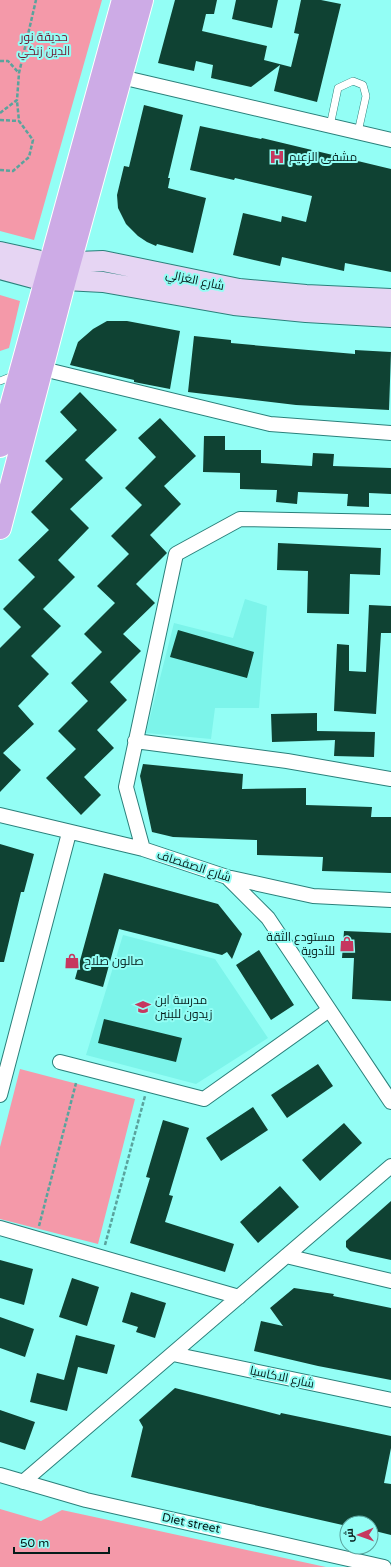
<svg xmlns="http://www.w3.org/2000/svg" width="391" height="1567" font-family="'Varela Round',Cairo,sans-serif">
  <rect width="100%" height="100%" fill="#93fef5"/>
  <!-- built -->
  <path fill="#7cf4ea" d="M245,599L267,606L259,708H215L211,739L146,733L174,623L233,638Z
    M123,935L215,959L268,1038L196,1084L86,1055Z"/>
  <!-- green -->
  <path fill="#f499a9" d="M0,0H102L34,240L0,231Z
    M0,295L20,301L9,348L0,351Z
    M20,1069L135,1099L98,1244L0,1219V1147Z
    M0,1509L41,1521L62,1510L326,1567H0Z"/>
  <!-- building -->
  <path fill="#0f4233" d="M175,0H217L214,14H206L202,31L267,46L264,60L291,67L299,34L294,33L301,0H321L341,4L317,102L274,91L280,65L251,87L211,78L213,65L196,61L194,71L158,63Z
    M236,0H278L272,28L232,19Z
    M144,105L183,115L168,178H170L168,188L206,198L193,253L157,244L156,246L147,242L138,236L126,224L118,208L117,195L124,166L129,167Z
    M200,126L261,139L262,138L391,169V272L345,263L344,271L282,257L280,266L233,255L243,213L281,222L282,216L306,222L312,196L235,178L234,180L190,170Z
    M107,321H127L180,331L170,389L139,383L134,382V380L70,365L78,342L93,329Z
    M194,336L231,340V343L285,348L355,354V350L391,352L389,410L296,405L188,392Z
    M80,392L117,430L85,460L103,478L70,509L89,528L58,560L75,577L43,609L61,626L31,656L49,674L18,706L34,724L3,753L21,770L0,792V648L21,627L3,609L35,577L18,560L49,530L31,512L63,479L45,461L77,430L60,412Z
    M160,418L196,456L164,486L181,504L150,535L167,553L136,584L155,603L123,634L141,651L110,682L127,700L97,730L114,748L84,777L101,795L81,815L46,778L76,749L58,731L88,701L71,683L102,652L84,634L115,603L97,586L129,554L111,536L142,505L125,488L156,457L138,438Z
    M204,436H225V450H261V463L312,466L313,453L334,454L333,466L391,468V494L369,493V507L347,506L348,494L298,492L297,504L276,502L277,490L240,489V473L203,472Z
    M278,543L381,548L380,575L350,574L349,614L307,613L308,571L277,570Z
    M369,605L391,606V633H381L376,714L334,711L337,644L349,645V671L366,672Z
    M178,630L254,652L247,678L170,657Z
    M317,713V731L375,732L374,757L334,756L335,740L272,742L271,714Z
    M143,764L243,774L242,789L306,788V805L372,807L371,817H391V873L322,871L323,857L257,855V840L173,837L152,832L140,776Z
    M0,844L34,854L24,892H21L4,962H0Z
    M104,873L218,904L242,934L232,959L227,952L222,955L119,929L103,987L75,979Z
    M344,931L391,933V1001L352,999L354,958H342Z
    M259,950L294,1005L271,1020L236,965Z
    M104,1019L182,1038L176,1062L98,1043Z
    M318,1064L333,1086L287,1118L271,1095Z
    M253,1107L268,1130L221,1161L206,1138Z
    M163,1120L189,1128L169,1195L173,1196L165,1222L234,1244L225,1272L130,1243L150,1178L146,1177Z
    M344,1123L362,1143L320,1181L302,1160Z
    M280,1186L299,1207L258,1243L240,1222Z
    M391,1201V1260L350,1251L346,1247V1241Z
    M0,1260L33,1269L24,1305L0,1298Z
    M72,1278L99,1287L87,1326L59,1317Z
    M294,1288L334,1294L333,1296L391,1308V1380L318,1366L254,1351L261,1321L283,1326L270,1308Z
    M131,1292L166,1303L155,1338L136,1332L138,1327L122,1322Z
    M0,1317L34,1329L25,1357L0,1348Z
    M76,1335L115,1345L107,1374L78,1367L67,1411L30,1402L37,1373L64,1380Z
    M175,1388L280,1415L281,1413L391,1436V1448L384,1483L391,1484V1535L371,1530V1523H347V1526L131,1477L143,1427L139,1420Z
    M0,1410L35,1422L25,1450L0,1442Z"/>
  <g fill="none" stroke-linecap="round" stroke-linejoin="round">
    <!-- service casing -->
    <g stroke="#2b807b" stroke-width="8">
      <path id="service" d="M330,126L338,88L353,81L363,85L366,96L358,132
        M0,381L15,375"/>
    </g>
    <!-- minor casing -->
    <g stroke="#2b807b" stroke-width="16">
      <path id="minor" d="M121,77L391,140
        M43,369L270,424L391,433
        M135,741L287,761L391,779
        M0,815L143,849L227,877L313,896L391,900
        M143,849L126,787L176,554L240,519L391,522
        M227,877L268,918L391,1102
        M60,1062L204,1099L329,1010
        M0,1095L69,833
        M0,1228L239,1297
        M286,1256L391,1281
        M173,1354L391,1400
        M0,1475L86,1500L384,1567
        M23,1482L391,1166"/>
    </g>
    <!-- secondary casing -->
    <g stroke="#2b807b" stroke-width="22">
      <path id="secondary" d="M0,252L50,263L103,261L239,289L306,295L391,299
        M0,269L45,281L65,280L103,282L234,305L306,312L391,317"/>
    </g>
    <!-- primary casing -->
    <g stroke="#fff" stroke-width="24">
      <path id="primary" d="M0,446L123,0
        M0,528L65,280L142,0"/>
    </g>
    <!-- path -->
    <path stroke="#5aa39d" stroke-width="2.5" stroke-dasharray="4 2" stroke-linecap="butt" d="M0,61H8L18,72
      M0,113L17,100L19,73L36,0
      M0,120L19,121
      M0,170L13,171L29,157L33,140L19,121L17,101
      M39,1226L76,1083
      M105,1245L145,1096"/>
    <!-- service -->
    <use href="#service" stroke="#fff" stroke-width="7"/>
    <!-- minor -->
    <use href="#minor" stroke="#fff" stroke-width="14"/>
    <!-- secondary -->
    <use href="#secondary" stroke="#e6d5f3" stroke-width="20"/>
    <!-- primary -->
    <use href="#primary" stroke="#cdabe6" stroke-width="22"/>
  </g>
  <!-- icons -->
  <defs>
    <g id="hospital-bare" transform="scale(1.2)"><path d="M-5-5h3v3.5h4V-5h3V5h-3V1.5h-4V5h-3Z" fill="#c6375f" stroke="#93fef5" stroke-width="2.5" paint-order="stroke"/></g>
    <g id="shop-bare" transform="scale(1.2)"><path d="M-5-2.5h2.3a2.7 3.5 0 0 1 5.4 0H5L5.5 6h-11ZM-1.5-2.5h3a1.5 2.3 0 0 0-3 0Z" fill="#c6375f" stroke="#93fef5" stroke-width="2.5" paint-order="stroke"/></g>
    <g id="school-bare" transform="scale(1.2)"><path d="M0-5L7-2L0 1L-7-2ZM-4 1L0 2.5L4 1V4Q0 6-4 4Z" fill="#c6375f" stroke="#93fef5" stroke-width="2.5" paint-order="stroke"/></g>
  </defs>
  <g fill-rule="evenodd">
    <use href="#hospital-bare" x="277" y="157"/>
    <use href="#shop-bare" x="347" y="944"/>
    <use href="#shop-bare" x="72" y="961"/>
    <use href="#school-bare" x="143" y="1007"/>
  </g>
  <g text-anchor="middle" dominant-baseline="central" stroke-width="4" stroke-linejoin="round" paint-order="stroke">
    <!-- park labels -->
    <g font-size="12" fill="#6f1a32" stroke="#93fef5">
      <text x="44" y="37">حديقة نور<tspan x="44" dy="14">الدين زنكي</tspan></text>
    </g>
    <!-- poi labels -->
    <g font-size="12" fill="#041b19" stroke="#93fef5" text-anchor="start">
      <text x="289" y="157">مشفى الزعيم</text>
      <text x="335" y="937" text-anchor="end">مستودع الثقة<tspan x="335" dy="14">للأدوية</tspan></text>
      <text x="84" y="961">صالون صلاح</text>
      <text x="155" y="1000">مدرسة ابن<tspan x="155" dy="14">زيدون للبنين</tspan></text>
    </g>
    <!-- street labels -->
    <g font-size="12" fill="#041b19" stroke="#93fef5">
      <text transform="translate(195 280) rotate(12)">شارع الغزالي</text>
      <text transform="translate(194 866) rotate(18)">شارع الصفصاف</text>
      <text transform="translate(282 1377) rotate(12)">شارع الاكاسيا</text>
      <text transform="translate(191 1523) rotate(12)">Diet street</text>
    </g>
  </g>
  <!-- north arrow -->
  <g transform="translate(359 1535) rotate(268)"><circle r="19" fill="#93fef5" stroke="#5aa39d"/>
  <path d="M0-3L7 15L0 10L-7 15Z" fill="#c6375f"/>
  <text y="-6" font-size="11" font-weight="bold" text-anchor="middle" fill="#041b19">ش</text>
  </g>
  <!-- scale -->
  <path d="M14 1547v6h95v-6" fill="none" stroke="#041b19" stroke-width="2"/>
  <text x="20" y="1547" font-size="12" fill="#041b19" stroke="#93fef5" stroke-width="3" paint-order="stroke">50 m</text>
</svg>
